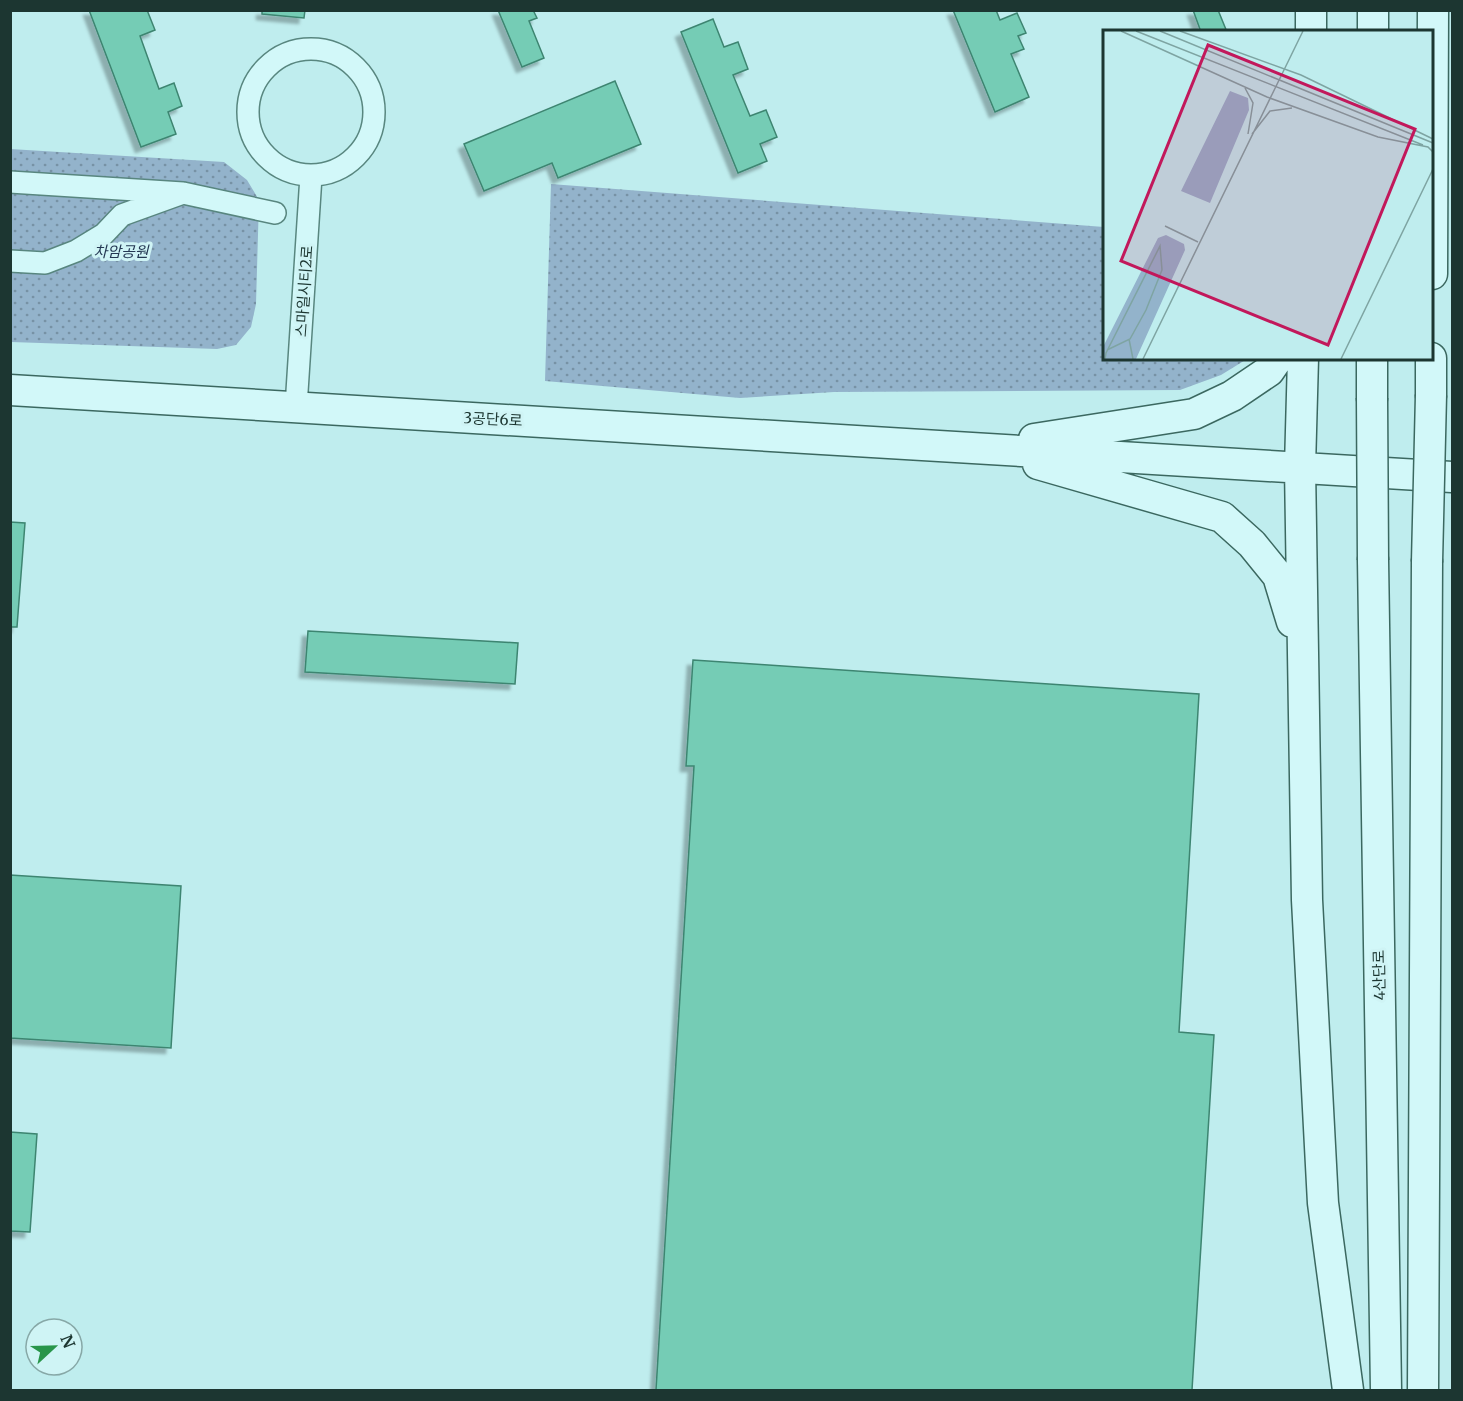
<svg xmlns="http://www.w3.org/2000/svg" width="1463" height="1401" font-family="Merriweather,'Noto Sans KR',serif">
  <defs>
    <pattern id="park-dots" width="8" height="8" patternUnits="userSpaceOnUse" patternTransform="scale(1.5)"><rect width="8" height="8" fill="#93b3cb"/><path d="M2 2h.1M6 6h.1" fill="none" stroke="#7792a5" stroke-width="1.8" stroke-linecap="round"/></pattern>
    <filter id="shadow"><feDropShadow dx="-5.5" dy="5.5" stdDeviation="1.5" flood-color="#0004"/></filter>
  </defs>
  <rect width="100%" height="100%" fill="#bfedee"/>
  <!-- park -->
  <path fill="url(#park-dots)" d="M10,149L224,162L247,180L259,200L256,304L251,327L236,345L217,349L11,342Z
    M551,184L1104,227V358L1247,359L1221,375L1180,390L834,392L740,398L545,381Z"/>
  <!-- building -->
  <path fill="#75ccb5" stroke="#3e8571" stroke-width="1.5" filter="url(#shadow)" d="M89,10H147L155,30L140,36L159,89L174,83L182,106L168,112L176,134L141,147Z
    M262,10H305L304,18L262,14Z
    M498,10H533L537,18L529,21L544,58L522,67Z
    M953,10H996L1000,20L1017,13L1026,33L1018,36L1024,49L1011,54L1029,97L995,112Z
    M1193,10H1218L1227,32H1201Z
    M713,19L724,47L738,42L748,69L733,75L750,116L766,110L777,137L760,144L767,161L738,173L681,32Z
    M615,81L641,144L558,178L552,163L484,191L464,144Z
    M10,522L25,523L17,627H10Z
    M308,631L518,643L515,684L305,672Z
    M693,660L1199,694L1179,1032L1214,1035L1192,1390H656L694,766H686Z
    M10,875L181,886L171,1048L10,1038Z
    M10,1132L37,1134L30,1232L10,1231Z"/>
  <g fill="none" stroke-linecap="round" stroke-linejoin="round">
    <!-- street casing -->
    <g stroke="#58867f" stroke-width="24">
      <path id="street" d="M248 112a63 63 0 1 1 126 0a63 63 0 1 1-126 0Z
        M10,182L183,193L122,215L104,234L76,251L45,263L10,261
        M183,193L275,213
        M296,407L311,176"/>
    </g>
    <!-- secondary casing -->
    <g stroke="#3b6860" stroke-width="33">
      <path id="secondary" d="M1311,32V10
        M1373,32V10
        M1432,274L1433,10
        M1303,358L1300,467L1307,900L1323,1203L1348,1390
        M10,390L1452,477
        M1431,395V358
        M1372,398V358
        M1034,439L1194,414L1232,396L1269,371L1278,358
        M1038,464L1222,517L1252,544L1278,576L1292,622
        M1373,560L1386,1390
        M1423,1390L1427,562"/>
    </g>
    <!-- street -->
    <use href="#street" stroke="#d2f8f9" stroke-width="21"/>
    <!-- secondary -->
    <use href="#secondary" stroke="#d2f8f9" stroke-width="30"/>
    <!-- secondary-bridge casing -->
    <g stroke="#3b6860" stroke-width="33" stroke-linecap="butt">
      <path id="secondary-bridge" d="M1372,398L1373,560
        M1427,562L1431,395"/>
    </g>
    <!-- secondary-bridge -->
    <use href="#secondary-bridge" stroke="#d2f8f9" stroke-width="30"/>
  </g>
  <g text-anchor="middle" dominant-baseline="central" stroke-width="6" stroke-linejoin="round" paint-order="stroke">
    <!-- park labels -->
    <g font-size="15" font-style="italic" fill="#233752" stroke="#cff4f5">
      <text x="121" y="251">차암공원</text>
    </g>
    <!-- street labels -->
    <g font-size="15" fill="#1c3631" stroke="#cff4f5">
      <text transform="translate(304 291) rotate(-86)">스마일시티2로</text>
      <text transform="translate(493 419) rotate(3)">3공단6로</text>
      <text transform="translate(1379 975) rotate(-91)">4산단로</text>
    </g>
  </g>
  <!-- overview -->
  <g transform="translate(1103 30)">
    <rect width="330" height="330" fill="#bfedee"/>
    <path d="M127,61L145,68L146,80L107,173L78,161ZM63,205L81,214L82,220L33,329H0V317L55,208Z" fill="#93b3cb"/>
    <path fill="none" stroke="#7ea4a2" stroke-width="1.5" d="M18,1L164,67L275,107L325,117L330,122M33,1L320,115M57,1L330,113M77,1L198,45L330,109M142,58L150,73L145,104M149,104L167,81L189,78M62,196L95,212M26,309L30,329M2,329L3,323L57,216L59,240L43,280L27,309L4,320M40,329L200,1M238,329L330,139"/>
    <path fill="#c2185b" fill-opacity="0.15" stroke="#c2185b" stroke-width="3" d="M105,15L312,99L225,315L18,231Z"/>
    <rect width="330" height="330" fill="none" stroke="#1c3631" stroke-width="3"/>
  </g>
  <!-- border -->
  <rect width="1463" height="1401" fill="none" stroke="#1c3631" stroke-width="24"/>
  <!-- north arrow -->
  <g transform="translate(54 1347) rotate(68)"><circle r="28" fill="#cff4f5" stroke="#87a8a7" stroke-width="1.5"/>
  <path d="M0-4.5L10 22L0 15L-10 22Z" fill="#28954a"/>
  <text y="-9" font-size="16" font-weight="bold" text-anchor="middle" fill="#1c3631">N</text>
  </g>
</svg>
